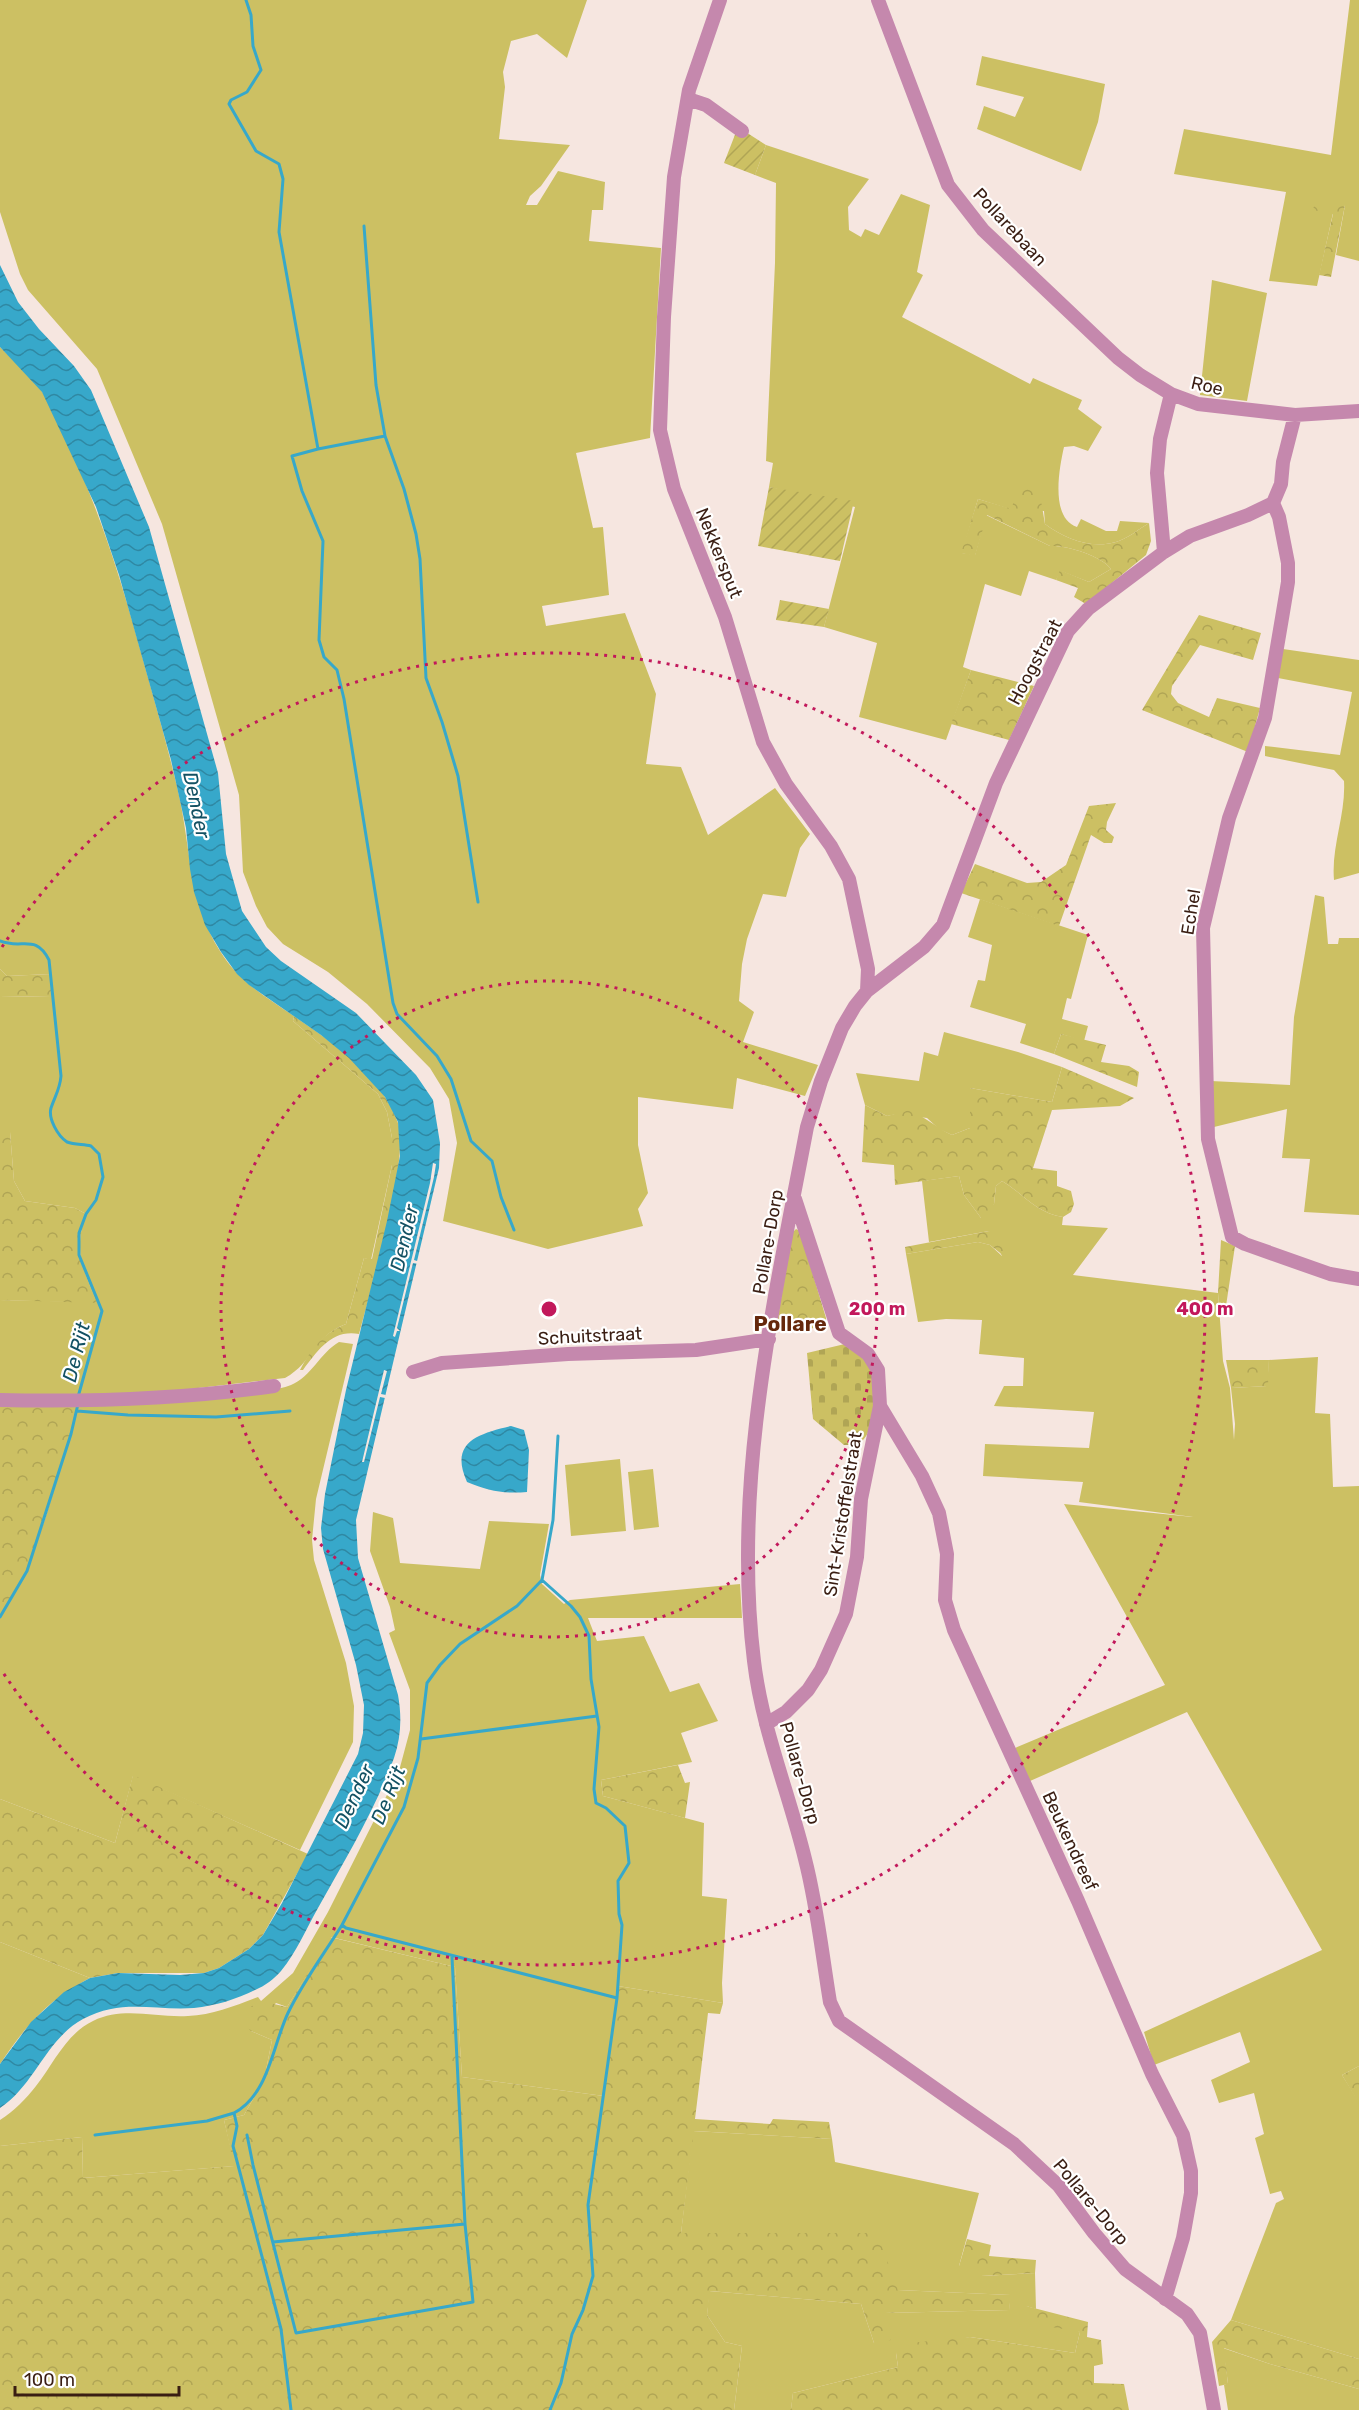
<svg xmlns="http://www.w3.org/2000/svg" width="1359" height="2410" font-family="Rubik,sans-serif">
  <defs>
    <pattern id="forest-crowns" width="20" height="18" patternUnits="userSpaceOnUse" patternTransform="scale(1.5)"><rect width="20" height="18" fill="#ccc063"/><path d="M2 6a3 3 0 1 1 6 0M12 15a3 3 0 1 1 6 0" fill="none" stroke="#b0a555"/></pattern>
    <pattern id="cemetery-stones" width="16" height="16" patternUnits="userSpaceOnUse" patternTransform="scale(1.5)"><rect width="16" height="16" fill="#ccc063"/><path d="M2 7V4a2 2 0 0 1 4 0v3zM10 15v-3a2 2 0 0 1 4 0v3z" fill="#b0a555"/></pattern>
    <pattern id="garden-furrows" width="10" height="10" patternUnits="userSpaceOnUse" patternTransform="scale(1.5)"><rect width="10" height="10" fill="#ccc063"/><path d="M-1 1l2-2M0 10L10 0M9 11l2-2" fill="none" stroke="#b0a555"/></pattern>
    <pattern id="water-waves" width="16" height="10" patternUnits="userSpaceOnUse" patternTransform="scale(1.5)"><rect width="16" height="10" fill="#37a8ca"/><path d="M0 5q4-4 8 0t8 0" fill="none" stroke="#2f88a3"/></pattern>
  </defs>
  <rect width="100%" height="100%" fill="#f6e6e0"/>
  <!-- grass -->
  <path fill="#ccc063" d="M0,0H587L567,58L537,34L511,41L503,72L505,87L499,139L570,145L541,186L530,196L526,205H537L558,171L605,182L603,210H592L589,241L661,248L650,438L576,453L593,528L603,527L609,595L542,606L546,626L625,613L656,694L646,764L681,767L708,835L775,788L810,834L800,848L786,897L763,894L747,939L742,964L739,1001L754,1012L743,1042L818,1065L805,1096L737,1078L733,1109L638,1097V1145L648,1193L638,1209L643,1226L548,1249L443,1221L457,1143L449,1099L430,1068L367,1004L328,972L283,944L267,927L256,906L243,872L239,795L162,524L97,369L28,290L20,274L0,212Z
    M1350,0H1359V261L1336,255L1345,205L1333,213L1317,286L1269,281L1286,192L1174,174L1184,129L1331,155Z
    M982,56L1105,84L1098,122L1081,171L977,129L984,106L1015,117L1024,97L976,85Z
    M766,145L869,179L848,207L849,230L861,237L865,229L879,235L901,194L930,205L917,272L923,275L902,317L1030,384L1033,378L1082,400L1078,409L1102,427L1088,451L1074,446L1064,447C1059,469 1050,518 1077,527L1081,519L1106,531H1117L1120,521L1149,523C1139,529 1127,539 1116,542C1091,549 1065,539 1045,524L1044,511L1013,510L978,499L962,553L975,555L986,515L1050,546C1066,545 1102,556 1111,569L1089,582L1061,571L1056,580L1029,571L1021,596L985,584L963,667L971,670L946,740L859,717L877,643L824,627L855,507L769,487L773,463L766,461L775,263L776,183L755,175Z
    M1212,280L1267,293L1247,401L1200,395Z
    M0,347C14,362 32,375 43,393C54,411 62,431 71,450C99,511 119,573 137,638C151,689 166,739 178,791C191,847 188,900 220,951C238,981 266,997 294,1016L293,1021L378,1094L387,1112L392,1138V1165L371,1260L364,1258L346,1324C312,1337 314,1362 285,1378L147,1394L0,1395V1300L96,1302C83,1268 73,1251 86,1214L75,1208L25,1201L14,1181L10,1132H0V996L51,997V974L7,976L0,969Z
    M1283,649L1359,660V873L1334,880C1331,847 1346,814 1344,781L1334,770L1265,756V746L1340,755L1352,692L1278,678Z
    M1315,895L1324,897L1328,944H1338L1339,938H1359V1215L1304,1212L1310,1159L1282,1158L1287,1109L1214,1127L1211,1081L1290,1085L1294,1017Z
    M980,899L1088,935L1071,999L1067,998L1062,1019L1088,1026L1084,1041L1061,1034L1054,1054L1020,1043L1026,1024L970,1007L978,980L985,981L992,945L968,937Z
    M944,1032L1018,1052L1062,1067L1052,1102L970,1088V1128L952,1135L939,1129L927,1118L897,1114L887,1116L865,1105L856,1073L919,1081L924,1052L938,1056Z
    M959,1176L964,1195L981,1218L994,1204L996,1186L1002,1181C1024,1194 1036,1213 1063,1217L1062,1225L1108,1228L1073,1275L1218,1293L1223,1361L1230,1388L1234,1440L1235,1424L1231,1388L1267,1386L1269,1360L1318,1357L1315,1413L1330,1414L1333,1487L1359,1486V2066L1342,2075L1359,2102V2359L1231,2320L1276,2203L1284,2199L1281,2191L1270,2194L1255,2138L1264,2134L1254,2093L1219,2103L1211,2080L1250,2062L1240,2032L1154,2065L1144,2032L1322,1950L1187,1712L1030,1781L1015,1748L1165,1685L1064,1504L1193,1517L1079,1502L1083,1482L983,1476L985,1444L1089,1448L1094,1412L994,1406L1004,1386H1023L1024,1358L979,1354L982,1320L946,1319L918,1322L906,1254L978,1242L990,1245L1002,1256L989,1231L929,1242L922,1181Z
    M339,1342L353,1344L316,1499L312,1540L314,1560L346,1663L354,1706L353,1742L300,1850L133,1776L115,1843L0,1799V1617L25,1575L45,1519L71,1434L78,1405L267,1391C274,1389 284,1388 291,1385C311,1377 320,1353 339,1342Z
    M620,1459L626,1531L571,1536L565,1465Z
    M653,1469L659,1527L634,1530L628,1472Z
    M373,1512L393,1518L400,1563L480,1569L489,1521L549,1524L540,1575L542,1584L564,1604L570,1600L740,1584L742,1618H588L597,1641L644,1636L670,1692L699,1683L718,1721L681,1733L692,1762L601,1780L603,1796L704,1823L702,1896L727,1899L722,1983L723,2003L618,1986L604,2096L462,2077L455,1967L331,1937L287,2007L276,2003L251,2031L272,2040L264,2080L244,2115L224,2120L235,2166L83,2178L82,2137L0,2146V2120C14,2111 26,2099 36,2086C54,2063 66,2034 93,2021C124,2006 156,2018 188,2016C213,2015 234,2006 258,1997L261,2001L293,1973L328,1912L399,1771L410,1730V1690L389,1633L395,1630L390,1607L370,1551Z
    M0,1942L90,1978C47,2001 27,2024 0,2064Z
    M693,2131L832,2139L835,2162L979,2193L959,2266H982V2276L1035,2273L1036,2309L1026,2306L1080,2332L1075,2353L970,2337L896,2353L898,2367L793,2393L791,2410H734L742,2346L725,2342L707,2315L709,2291L861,2304L874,2343L885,2313L1009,2310L1010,2295L898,2290L681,2233Z
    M1223,2348L1270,2364L1359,2389V2410H1228L1224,2385L1228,2383Z"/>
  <!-- forest -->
  <path fill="url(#forest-crowns)" d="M1316,198L1345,205L1331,277L1319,275L1333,214L1313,210Z
    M1016,487L1032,490L1040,495L1045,524C1065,539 1091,549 1116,542C1127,539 1139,529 1149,523L1151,541L1146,555L1086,604L1074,597L1078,588L1056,580L1060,570L1089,582L1111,569C1102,556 1066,545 1050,546L987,515L975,556L961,553L978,499L1012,509Z
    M1199,615L1261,633L1253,660L1200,645L1172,686L1171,694L1178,703L1209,717L1217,698L1260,708L1248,752L1142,710Z
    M971,670L1034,686L1009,740L951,724Z
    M1116,803L1107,822L1106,830L1114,837L1112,843H1104L1091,835L1059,926L961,893L975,864L1027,883L1041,882L1066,865L1089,806Z
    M0,969L7,976L51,974V997L0,996Z
    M294,1016C333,1043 382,1076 398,1123C410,1159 370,1292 359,1334C332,1329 318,1350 303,1370H300C312,1348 323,1333 346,1324L364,1258L372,1259L392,1165V1138L387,1112L378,1094L293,1021Z
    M1061,1034L1106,1045L1101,1062L1129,1066L1139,1072L1137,1087L1054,1054Z
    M1062,1067L1134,1098L1120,1106L1052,1110L1033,1168L1057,1171V1186L1071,1191L1074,1204L1071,1212L1063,1217C1036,1213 1024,1194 1002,1181L996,1186L994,1204L990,1218H981L964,1195L959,1176L895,1185L894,1165L862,1162L865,1105L887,1116L910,1110C925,1117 937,1128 952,1135L970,1128V1088L1052,1102Z
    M0,1132H10L14,1181L25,1201L75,1208L86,1214C73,1251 83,1268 97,1303L0,1300Z
    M796,1229L800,1231L826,1318V1328L776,1329L792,1233Z
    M989,1231L1004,1235L1015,1254L1009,1260L990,1245L978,1242L906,1254L905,1247Z
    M1221,1240L1235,1246L1226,1306H1219L1218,1293Z
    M1226,1360H1269L1268,1386L1231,1388Z
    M0,1403L78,1405L71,1434L32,1558L25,1575L0,1617Z
    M678,1765L685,1783L690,1782L685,1818L603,1796L601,1780Z
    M133,1775L308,1854L263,1935L249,1949L219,1968L204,1973H118L90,1978L0,1942V1799L115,1843Z
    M330,1937L455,1967L462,2077L604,2096L618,1986L723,2003L720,2014L708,2013L695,2119L770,2124L773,2119L829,2122L832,2139L694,2131L681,2233H877L898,2290L1011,2295L1009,2310L885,2313L891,2340L874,2343L861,2304L710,2291L707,2315L725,2342L742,2346L734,2410H0V2146L82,2137L83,2178L234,2166L224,2120L244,2115L264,2080L272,2040L251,2031L239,2019L240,2013L261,2001L287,2007Z
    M1359,2066V2102H1358L1342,2075Z
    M967,2239L991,2245L989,2256L1036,2260L1035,2273L981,2276V2266H959Z
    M1026,2306L1088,2322L1087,2337L1101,2340L1103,2364L1094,2366V2383L1124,2384L1129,2410H787L791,2409L793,2393L898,2367L896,2353L899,2344L970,2337L1075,2353L1080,2332L1023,2322Z
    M1231,2320L1359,2359V2389L1270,2364L1224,2348L1228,2384L1219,2386L1212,2342Z"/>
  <!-- cemetery -->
  <path fill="url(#cemetery-stones)" d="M849,1343L873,1368C874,1389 879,1433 857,1445H844L813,1419L807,1353Z"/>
  <!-- garden -->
  <path fill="url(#garden-furrows)" d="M738,127L766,145L755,175L724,163Z
    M769,487L854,501L840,561L758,546Z
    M780,600L829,609L824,627L776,620Z"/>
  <!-- water -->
  <path fill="url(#water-waves)" d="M0,265L18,302L39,329L74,366L91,390L149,527L218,773L226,854L242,911L266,947L281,961L356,1013L416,1075L433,1100L440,1143L439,1168L356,1520L358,1558L398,1695C402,1717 401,1737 394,1758C375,1810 345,1860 318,1908C306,1929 296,1953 281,1971C274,1979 265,1986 255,1990C237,1999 215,2006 194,2008C154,2011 122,1998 83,2019C46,2039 35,2085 0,2108V2064L31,2022L64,1992L90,1978L118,1973L180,1975L204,1973L219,1968L249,1949L263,1935L282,1903L358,1754L363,1733L364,1705L356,1665L323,1549L321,1528L325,1494L346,1390L387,1221L400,1156L398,1122L385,1097L349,1058L321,1035L249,985L237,974L221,952L205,925L194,892L190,869L186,828L171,760L119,575L96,507L42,392L0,347Z
    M511,1426L524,1430L529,1450L527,1492C505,1494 488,1491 467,1482C449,1442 478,1434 511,1426Z"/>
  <!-- pier -->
  <path fill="#f6e6e0" d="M433,1163L436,1164L434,1177L414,1260L420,1262L419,1264L413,1263L397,1328L400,1331H397L395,1337L393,1336L430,1183Z
    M384,1370L387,1371L381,1394L386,1395L385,1398L380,1397L364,1462H362Z"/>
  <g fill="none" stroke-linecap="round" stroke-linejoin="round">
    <!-- stream -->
    <path stroke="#37a8ca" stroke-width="3" d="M246,0L251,15L253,46L261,70L247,92L231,100L229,104L256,151L279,164L283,179L279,232L318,449L292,456L302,491L323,541L319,640L324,657L337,670L344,699L393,1003L397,1014L437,1056L451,1079L471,1141L492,1161L501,1197L514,1230
      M364,226L376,385L385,436
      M318,449L385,436L404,489L416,534L420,559L426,678L442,722L458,776L478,902
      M0,941C22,950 35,933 49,960L61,1076C60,1089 55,1096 51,1108C48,1119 58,1136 67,1142C75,1145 84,1144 91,1146L99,1154L103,1177L96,1200L86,1214L79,1233V1255L102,1311L78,1397
      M77,1411L128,1415L216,1417L290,1411
      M558,1436L553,1520L542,1580L517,1606L460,1644L440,1665L427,1683L418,1758L404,1807L342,1925L346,1928L617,1998
      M542,1580L571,1606L580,1617L589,1636L591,1679L599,1727L594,1789L596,1803L606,1808L625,1826L629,1863L618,1881L619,1914L622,1925L617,1998L588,2205L593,2276L583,2310L572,2334L561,2383L550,2410
      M0,1617L27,1571L71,1434L78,1404
      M421,1739L597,1716
      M234,2113C269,2094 272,2047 288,2013C303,1982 324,1954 342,1925
      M95,2135L207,2121L234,2113L237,2126L233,2146L281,2329L291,2410
      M247,2135L253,2165L296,2333L473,2302L465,2224
      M273,2242L465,2224L452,1957"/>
    <!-- minor -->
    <path stroke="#c588ad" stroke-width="14" d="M720,0L689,90L674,177L664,317L660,430L674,489L725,617L763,742L786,784L831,846L849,879L868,969L867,991
      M878,0L948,185L983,230L1118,358L1140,375L1171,394L1198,404L1295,415L1359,411
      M688,99L706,105L742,131
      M1273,503L1279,517L1288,563V582L1282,618L1265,718L1229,818L1203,928L1208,1139L1232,1237L1245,1244L1330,1274L1359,1279
      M1164,552L1157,473L1160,439L1171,394
      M413,1372L442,1363L568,1354L696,1350L769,1339
      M0,1400C92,1402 183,1399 274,1386
      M880,1406L922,1476L939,1513L947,1554L945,1600L954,1630L1078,1901L1152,2074L1183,2135L1191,2171V2193L1183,2238L1165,2299
      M766,1724L786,1712L808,1690L821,1670L846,1614L857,1557L861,1499L880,1406L878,1370L868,1354L839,1333L795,1199
      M1214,2410L1200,2333L1187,2314L1125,2269L1094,2233L1059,2186L1014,2144L839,2021L830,2002C822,1954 817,1905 805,1859C789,1793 762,1729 754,1661C732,1483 774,1301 807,1127L821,1081L842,1028L855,1006L867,991L924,947L943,925L996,783L1068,631L1088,609L1164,552L1190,536L1248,515L1273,503L1281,484L1283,462L1295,415"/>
  </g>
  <!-- distance rings -->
  <g fill="none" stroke="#c2185b" stroke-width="3" stroke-dasharray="3 6">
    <circle cx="549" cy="1309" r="328"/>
    <path d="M2 947A656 656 0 1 1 2 1671"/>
  </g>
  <g text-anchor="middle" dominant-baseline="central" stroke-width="4.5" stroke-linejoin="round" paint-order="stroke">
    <!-- street labels -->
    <g font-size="18" fill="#3a1e13" stroke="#fff">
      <text transform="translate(1010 227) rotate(47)">Pollarebaan</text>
      <text transform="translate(1207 386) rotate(13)">Roe</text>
      <text transform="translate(719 553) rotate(68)">Nekkersput</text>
      <text transform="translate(1035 662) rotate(-62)">Hoogstraat</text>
      <text transform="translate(1191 912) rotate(-81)">Echel</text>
      <text transform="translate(768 1242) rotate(-80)">Pollare-Dorp</text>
      <text transform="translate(590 1336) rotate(-3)">Schuitstraat</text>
      <text transform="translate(843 1514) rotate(-81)">Sint-Kristoffelstraat</text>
      <text transform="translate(800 1773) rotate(74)">Pollare-Dorp</text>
      <text transform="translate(1070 1841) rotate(65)">Beukendreef</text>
      <text transform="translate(1091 2202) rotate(50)">Pollare-Dorp</text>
    </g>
    <!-- water labels -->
    <g font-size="20" font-style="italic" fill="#135163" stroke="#fff">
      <text transform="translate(197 805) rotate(78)">Dender</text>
      <text transform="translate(404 1238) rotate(-77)">Dender</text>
      <text transform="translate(76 1352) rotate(-76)">De Rijt</text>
      <text transform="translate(388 1795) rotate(-68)">De Rijt</text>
      <text transform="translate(354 1796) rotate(-65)">Dender</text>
    </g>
    <!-- quarter labels -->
    <g font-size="21" font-weight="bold" fill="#65280c" stroke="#fff">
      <text x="790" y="1323">Pollare</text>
    </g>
  </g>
  <circle cx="549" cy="1309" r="9" fill="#c2185b" stroke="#fff" stroke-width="3"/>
  <g font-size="18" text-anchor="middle" font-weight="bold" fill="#c2185b" stroke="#fff" stroke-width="4.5" stroke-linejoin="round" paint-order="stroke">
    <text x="877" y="1315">200 m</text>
    <text x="1205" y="1315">400 m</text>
  </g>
  <!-- scale -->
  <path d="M15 2386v9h164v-9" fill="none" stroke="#3a1e13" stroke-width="3"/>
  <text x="24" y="2386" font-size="18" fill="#3a1e13" stroke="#ffffff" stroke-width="4.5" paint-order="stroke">100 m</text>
</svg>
